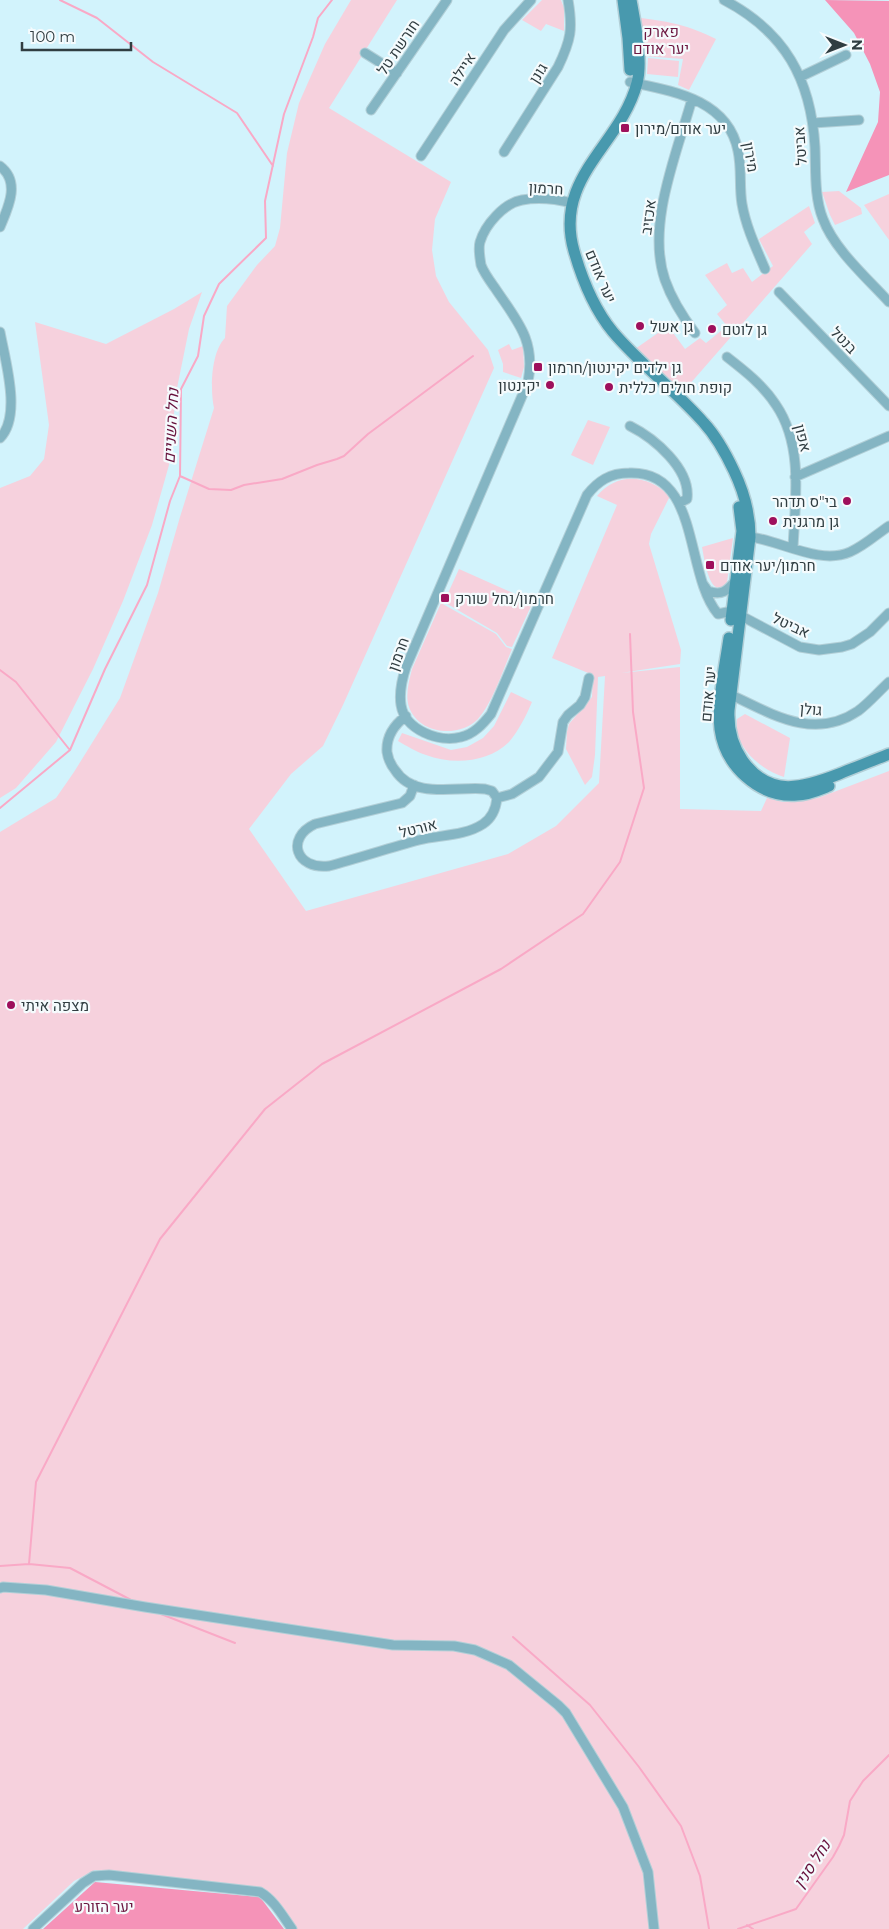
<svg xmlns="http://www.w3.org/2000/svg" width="889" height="1929" font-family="Montserrat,Heebo,sans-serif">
  <rect width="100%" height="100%" fill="#d2f3fc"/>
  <!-- green -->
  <path fill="#f6d1dd" d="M351,0H397L329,108L451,182L435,219L432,250L436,276L449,302L488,350L494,368L343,705L323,746L291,774L249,829L306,911L508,854L556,826L599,783L605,676L598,677L595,755L592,777L585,785L566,749L567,732L569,724L592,697L593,675L552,658L617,505L597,496C618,471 648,475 670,496L651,534L649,544L681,650L680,664L621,673L680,667V809L761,811L767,798L783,802L818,798L889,771V1929H297L284,1910L268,1892L259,1887L200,1883L95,1870L74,1881L23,1929H0V832L56,798L74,772L120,698L158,593L180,517L214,408C210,389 211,352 225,338L227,306L257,265L275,246L280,228L287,153L299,103L325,44Z
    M542,0H561L564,8V31L546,24L541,31L522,20Z
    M641,18C671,22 688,25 716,39L689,90L678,85L683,59L643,56Z
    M648,58L679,61L678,77L647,74Z
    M839,191L861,208L862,214L835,225L830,215L822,192Z
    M889,194V240L864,205Z
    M809,206L815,223L804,232L812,244L682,393L635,349L668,326L685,349L700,338L706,343L727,326L717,314L727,305L705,275L727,263L732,273L743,268L752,282L773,266L759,239Z
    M202,292L189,329L176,393L169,465L152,525L123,601L93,669L56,742L16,788L0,798V488L30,476L44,459L49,425L35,322L106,344L174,309Z
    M509,344L512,350L523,346L524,367L521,378L503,372V364L498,350Z
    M588,420L610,427L593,465L571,455Z
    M733,538L727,582C710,604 704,557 702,547Z
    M459,569L533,602L512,647L507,646L497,633L444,602Z
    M441,603L496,634L506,647L512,649C503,670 493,702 478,719C460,738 419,735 409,707C405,695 409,681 412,669Z
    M511,692L532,702C526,716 519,730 509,742C488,763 452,765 426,755C416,752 407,746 398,741L402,733L451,750L467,747L483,738L494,726Z
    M745,714L790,738L784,777C760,769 733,747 737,719Z"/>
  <!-- forest -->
  <path fill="#f593b8" d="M825,0L889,1V175L846,192L878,122L880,92L870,64L854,33Z
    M95,1882L260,1897L284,1929H43Z"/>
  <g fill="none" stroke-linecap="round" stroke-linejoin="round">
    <!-- stream -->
    <path stroke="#f9a9c6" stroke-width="2" d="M60,0L97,18L153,62L237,113L273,166
      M180,476L209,489L231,490L244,485L282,479L317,465L337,459L344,456L368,434L473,356
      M0,670L16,682L69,749
      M0,808L70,750L105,669L147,585L170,501L180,476L181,389L198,356L204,316L219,284L266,238L265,201L284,114L313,37L318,18L332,0
      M29,1564L36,1482L160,1239L265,1109L322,1064L501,969L583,914L620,862L644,788L633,712L630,634
      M0,1566L29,1564L70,1568L133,1601
      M161,1614L235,1643
      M513,1637L590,1705L639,1767L681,1826L700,1876L709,1929
      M747,1925L753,1929
      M738,1929L796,1909L833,1857L839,1846L844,1835L850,1801L863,1781L889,1755"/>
    <!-- street casing -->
    <g stroke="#b2cfd7" stroke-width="11">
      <path id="street" d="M724,0C785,32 811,79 815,147C816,170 814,197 823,219C834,249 867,278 889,302
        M365,53L397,73
        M800,77L846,55
        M630,82C672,91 728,99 738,151C742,169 739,187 742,204C746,227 756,248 765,269
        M692,99C677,153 646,225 665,280C672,300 683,317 695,333
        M371,110L447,0
        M813,123L859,120
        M504,152L558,67C571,40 573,29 568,0
        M421,156L504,30L531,0
        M0,166C21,182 8,208 0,227
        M572,203C556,199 538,197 522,200C504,203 485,225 480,242C478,249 480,258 481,265C484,273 490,281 495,288C517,321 536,340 528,382L406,667C402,679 399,692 401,705C405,730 439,743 461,737C474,734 483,724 491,714L587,495C598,481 610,473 629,473C701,470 684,574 718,614L732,611L800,647L819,650L842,647L852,644L870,632L889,613
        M779,292L889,406
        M0,332C5,360 22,416 0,438
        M727,357C745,371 763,385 776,405C804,446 795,502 793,548
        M630,426C654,438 691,469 687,499L679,503
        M795,477L889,436
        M744,536C777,538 818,566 850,552C864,546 877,534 889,526
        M703,584L708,591C722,596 727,591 736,580
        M725,692C769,712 812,742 858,711C869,703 879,691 889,682
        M406,716C394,725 386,737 387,752C388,759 391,765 395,770C414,800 457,786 485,789L492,791L497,798
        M414,785L410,796L402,803L315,824C285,838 296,870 329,866C359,858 389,848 419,840C439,835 465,836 483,824C492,818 496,808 497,798
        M497,798L512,794L539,777L558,752L563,722L568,715L580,705L585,697L589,678
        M0,1588L3,1587L46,1590L145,1607L393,1645L454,1646L475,1650L509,1665L558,1705L566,1713L623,1807L648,1872L654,1929
        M33,1929L83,1883L94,1876L109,1875L260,1892C274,1900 282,1915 292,1929"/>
    </g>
    <!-- secondary casing -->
    <g stroke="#b2cfd7" stroke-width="14">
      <path id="secondary" d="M623,0L628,38L630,70
        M631,0C635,22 643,61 637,83C621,145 553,177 574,251C582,279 594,309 613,332C641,365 676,391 704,423C717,437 726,454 734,471C744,492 750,513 750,537L729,710C728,729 732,745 743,761C770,798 803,788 839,774C856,767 872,761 889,754
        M731,620L742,531L739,507
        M729,638C725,666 717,702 720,729C725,766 759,798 797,795C808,795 819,790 829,786"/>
    </g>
    <!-- street -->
    <use href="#street" stroke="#84b5c3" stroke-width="9"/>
    <!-- secondary -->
    <use href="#secondary" stroke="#4899ae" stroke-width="11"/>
  </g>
  <!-- markers -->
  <g fill="#9e105c" stroke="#f5fbfd" stroke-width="2">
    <rect x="620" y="123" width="10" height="10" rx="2.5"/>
    <circle cx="640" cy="326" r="5"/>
    <circle cx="712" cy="329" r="5"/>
    <rect x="533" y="362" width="10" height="10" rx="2.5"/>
    <circle cx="550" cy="385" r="5"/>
    <circle cx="609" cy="387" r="5"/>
    <circle cx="847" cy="501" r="5"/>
    <circle cx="773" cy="521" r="5"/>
    <rect x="705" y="560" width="10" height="10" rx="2.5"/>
    <rect x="440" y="593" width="10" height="10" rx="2.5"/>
    <circle cx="11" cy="1005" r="5"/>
  </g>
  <g text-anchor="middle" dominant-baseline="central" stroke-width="4.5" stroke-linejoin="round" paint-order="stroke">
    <!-- park labels -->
    <g font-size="15" fill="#6d1841" stroke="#f5fbfd">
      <text x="661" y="31">פארק<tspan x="661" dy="17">יער אודם</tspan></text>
      <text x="104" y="1906">יער הזורע</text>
    </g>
    <!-- street labels -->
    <g font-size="15" fill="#303d41" stroke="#f5fbfd">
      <text transform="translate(398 47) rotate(-56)">חורשת טל</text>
      <text transform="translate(462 69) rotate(-57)">איילה</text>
      <text transform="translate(538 73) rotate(-58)">גונן</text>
      <text transform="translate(800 146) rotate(-94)">אביטל</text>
      <text transform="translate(751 157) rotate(80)">מירון</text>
      <text transform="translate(546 188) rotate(3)">חרמון</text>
      <text transform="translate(648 217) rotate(-82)">אכזיב</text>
      <text transform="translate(601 276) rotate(67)">יער אודם</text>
      <text transform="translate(844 340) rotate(46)">בנטל</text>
      <text transform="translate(803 438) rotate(76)">אפון</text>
      <text transform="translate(791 625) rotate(25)">אביטל</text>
      <text transform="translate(398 654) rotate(-70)">חרמון</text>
      <text transform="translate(708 694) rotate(-85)">יער אודם</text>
      <text transform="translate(811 709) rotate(5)">גולן</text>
      <text transform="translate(418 828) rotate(-14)">אורטל</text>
    </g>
    <!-- poi labels -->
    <g font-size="15" fill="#303d41" stroke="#f5fbfd" text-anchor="start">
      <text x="635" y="128">יער אודם/מירון</text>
      <text x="650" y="326">גן אשל</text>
      <text x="722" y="329">גן לוטם</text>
      <text x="548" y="367">גן ילדים יקינטון/חרמון</text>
      <text x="540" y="385" text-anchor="end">יקינטון</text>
      <text x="619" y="387">קופת חולים כללית</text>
      <text x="837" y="501" text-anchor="end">בי"ס תדהר</text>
      <text x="783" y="521">גן מרגנית</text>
      <text x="720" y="565">חרמון/יער אודם</text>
      <text x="455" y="598">חרמון/נחל שורק</text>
      <text x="21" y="1005">מצפה איתי</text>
    </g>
    <!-- water labels -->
    <g font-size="16" font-style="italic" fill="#66103b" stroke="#f5fbfd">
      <text transform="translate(171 426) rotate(-87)">נחל השניים</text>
      <text transform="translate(812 1864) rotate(-57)">נחל סנין</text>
    </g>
  </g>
  <!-- north arrow -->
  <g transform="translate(844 45) rotate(90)" stroke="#f5fbfd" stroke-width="4" paint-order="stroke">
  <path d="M0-4L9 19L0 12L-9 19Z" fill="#303d41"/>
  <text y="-8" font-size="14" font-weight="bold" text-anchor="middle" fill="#303d41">N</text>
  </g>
  <!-- scale -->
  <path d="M22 42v8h109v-8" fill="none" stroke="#303d41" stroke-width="2.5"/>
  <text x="30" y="42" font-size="15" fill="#303d41" stroke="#f5fbfd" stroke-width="4" paint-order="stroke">100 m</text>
</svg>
